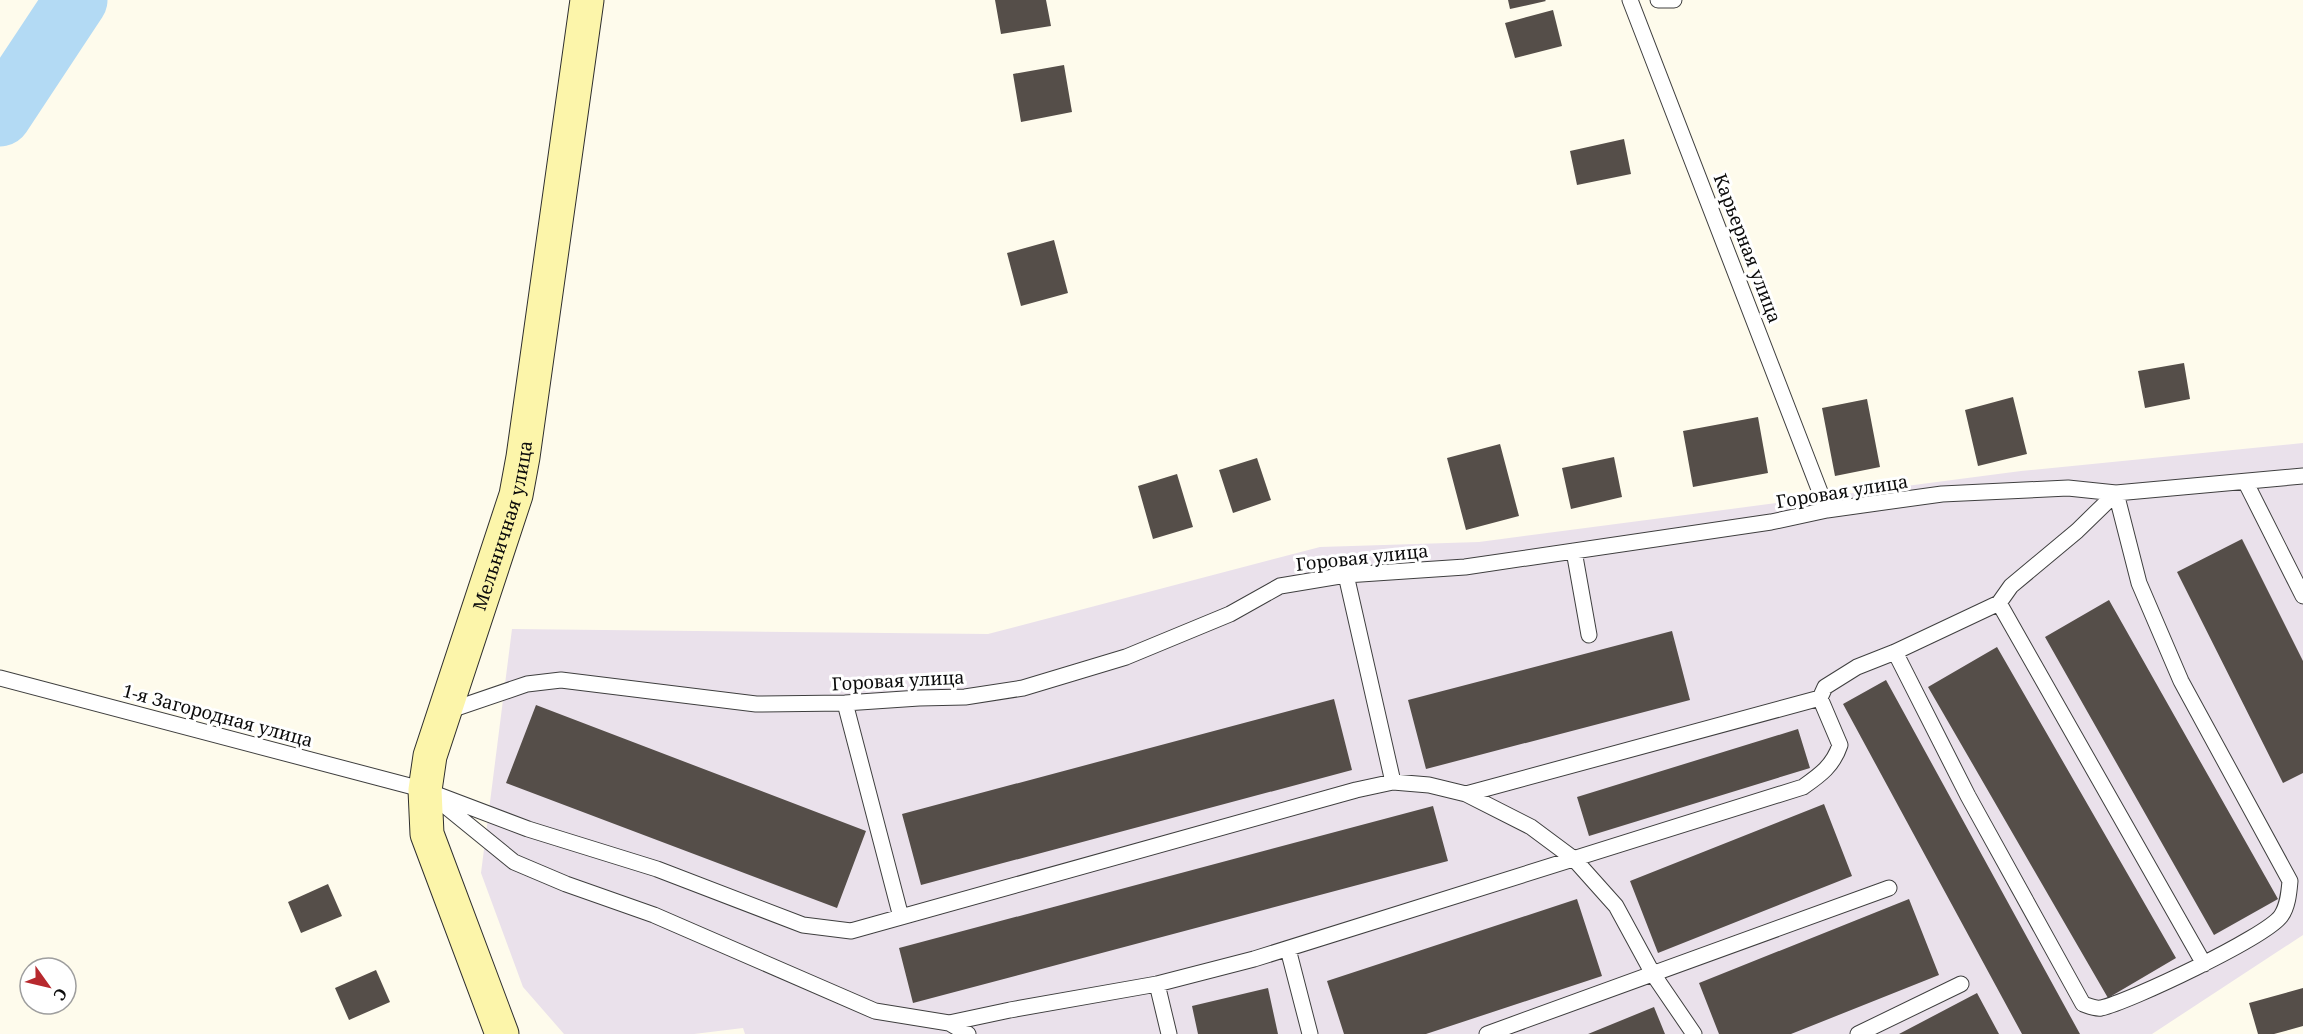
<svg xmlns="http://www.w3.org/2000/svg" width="2303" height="1034" font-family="'Noto Serif',serif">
  <rect width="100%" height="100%" fill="#fefbec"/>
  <!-- industrial -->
  <path fill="#eae1eb" d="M2303,443V935L2152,1034H745L743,1028L694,1034H564L523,987L481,873L512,629L988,634L1320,547L1479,542L2021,471Z"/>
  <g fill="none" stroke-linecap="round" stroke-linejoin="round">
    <!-- river -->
    <path stroke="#b3daf4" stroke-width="63" d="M0,115L76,0"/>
  </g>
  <!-- building -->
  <path fill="#554e49" d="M995,0H1046L1051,26L1001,34Z
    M1508,0H1545L1546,1L1510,9Z
    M1553,10L1562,46L1515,58L1505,23Z
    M1064,65L1072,112L1021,122L1013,74Z
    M1624,139L1631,174L1577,185L1570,151Z
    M1054,240L1068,293L1021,306L1007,253Z
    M2184,363L2190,399L2145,408L2138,371Z
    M2013,397L2027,454L1978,466L1965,410Z
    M1867,399L1880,467L1835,476L1822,408Z
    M1758,417L1768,473L1693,487L1683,431Z
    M1500,444L1519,516L1466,530L1447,458Z
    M1614,457L1622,497L1571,509L1562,468Z
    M1257,458L1271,500L1233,513L1219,470Z
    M1177,474L1193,527L1153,539L1138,486Z
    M2242,539L2303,661V773L2283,783L2177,572Z
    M2109,600L2278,899L2214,935L2045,637Z
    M1672,631L1690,700L1426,769L1408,700Z
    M1997,647L2176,958L2108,998L1928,687Z
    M1886,680L2080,1034H2022L1843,704Z
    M1334,699L1352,770L921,885L902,814Z
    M536,705L866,831L837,908L506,783Z
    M1798,729L1810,768L1589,836L1577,797Z
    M1824,804L1852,876L1658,953L1630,881Z
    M1433,806L1448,861L913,1003L899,948Z
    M328,884L342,916L301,933L288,902Z
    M1577,899L1602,976L1426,1034H1344L1327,981Z
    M1909,899L1939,975L1791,1034H1719L1699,983Z
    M376,970L390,1002L349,1020L335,988Z
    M1268,988L1278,1034H1198L1192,1006Z
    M2303,988V1026L2274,1034H2258L2249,1003Z
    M1977,993L1999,1034H1899Z
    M1654,1007L1665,1034H1588Z"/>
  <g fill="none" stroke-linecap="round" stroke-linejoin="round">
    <!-- lane casing -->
    <g stroke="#3f3f3f" stroke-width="17">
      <path id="lane" d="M1630,0L1827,510
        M1658,0H1674
        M2246,483L2303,596
        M1574,551L1589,635
        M1346,575L1393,782
        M1999,603L2204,964
        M0,678L425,790L528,829L657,869L803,925L851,931L1356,790L1393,782L1429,785L1466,794L1531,827L1574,859L1616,906L1653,974L1694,1034
        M845,703L901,917
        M445,712L527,684L561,680L756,704L845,703L919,698L965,697L1023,688L1126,657L1230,614L1280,586L1346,575L1465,567L1771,522L1827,510L1942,494L2068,488L2116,493L2303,476
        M428,792L514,862L566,884L654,915L875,1011L949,1023L1010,1010L1157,984L1254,959L1803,787C1820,775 1833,766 1840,745L1820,698L1825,687L1857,667L1895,652L1999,603L2011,586L2077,531L2116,493L2139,583L2181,681L2290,881C2289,892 2288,906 2281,916C2266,937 2129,1002 2101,1008C2095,1009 2089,1006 2083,1004L1968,796L1895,652
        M1466,794L1820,698
        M1288,949L1310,1034
        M1157,984L1169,1034
        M949,1023L968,1034
        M1487,1034L1889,888
        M1858,1034L1961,984"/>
    </g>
    <!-- secondary casing -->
    <g stroke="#2e2e2e" stroke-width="35">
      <g id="secondary">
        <path id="s1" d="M502,1034L427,834L425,790L430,756L516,495L523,457L587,0"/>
      </g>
    </g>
    <!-- lane -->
    <use href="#lane" stroke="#fff" stroke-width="15"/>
    <!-- secondary -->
    <use href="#secondary" stroke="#fcf5aa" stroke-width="33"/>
  </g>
  <g text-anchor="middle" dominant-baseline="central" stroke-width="6" stroke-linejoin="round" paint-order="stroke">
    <!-- street labels -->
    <g font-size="18" fill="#0c0c0c" stroke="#fff">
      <text transform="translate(1748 248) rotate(69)">Карьерная улица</text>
      <text transform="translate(1842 491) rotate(-9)">Горовая улица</text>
      <text stroke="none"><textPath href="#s1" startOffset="534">Мельничная улица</textPath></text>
      <text transform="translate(1362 557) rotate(-6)">Горовая улица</text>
      <text transform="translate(898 680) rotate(-3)">Горовая улица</text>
      <text transform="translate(218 715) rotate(15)">1-я Загородная улица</text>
    </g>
  </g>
  <!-- north arrow -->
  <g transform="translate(48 986) rotate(124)"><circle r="28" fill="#ffffff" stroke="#9e9e9e" stroke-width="1.5"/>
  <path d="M0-4.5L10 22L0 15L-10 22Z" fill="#b7292e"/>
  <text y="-9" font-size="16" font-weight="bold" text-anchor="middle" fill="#0c0c0c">С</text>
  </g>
</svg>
